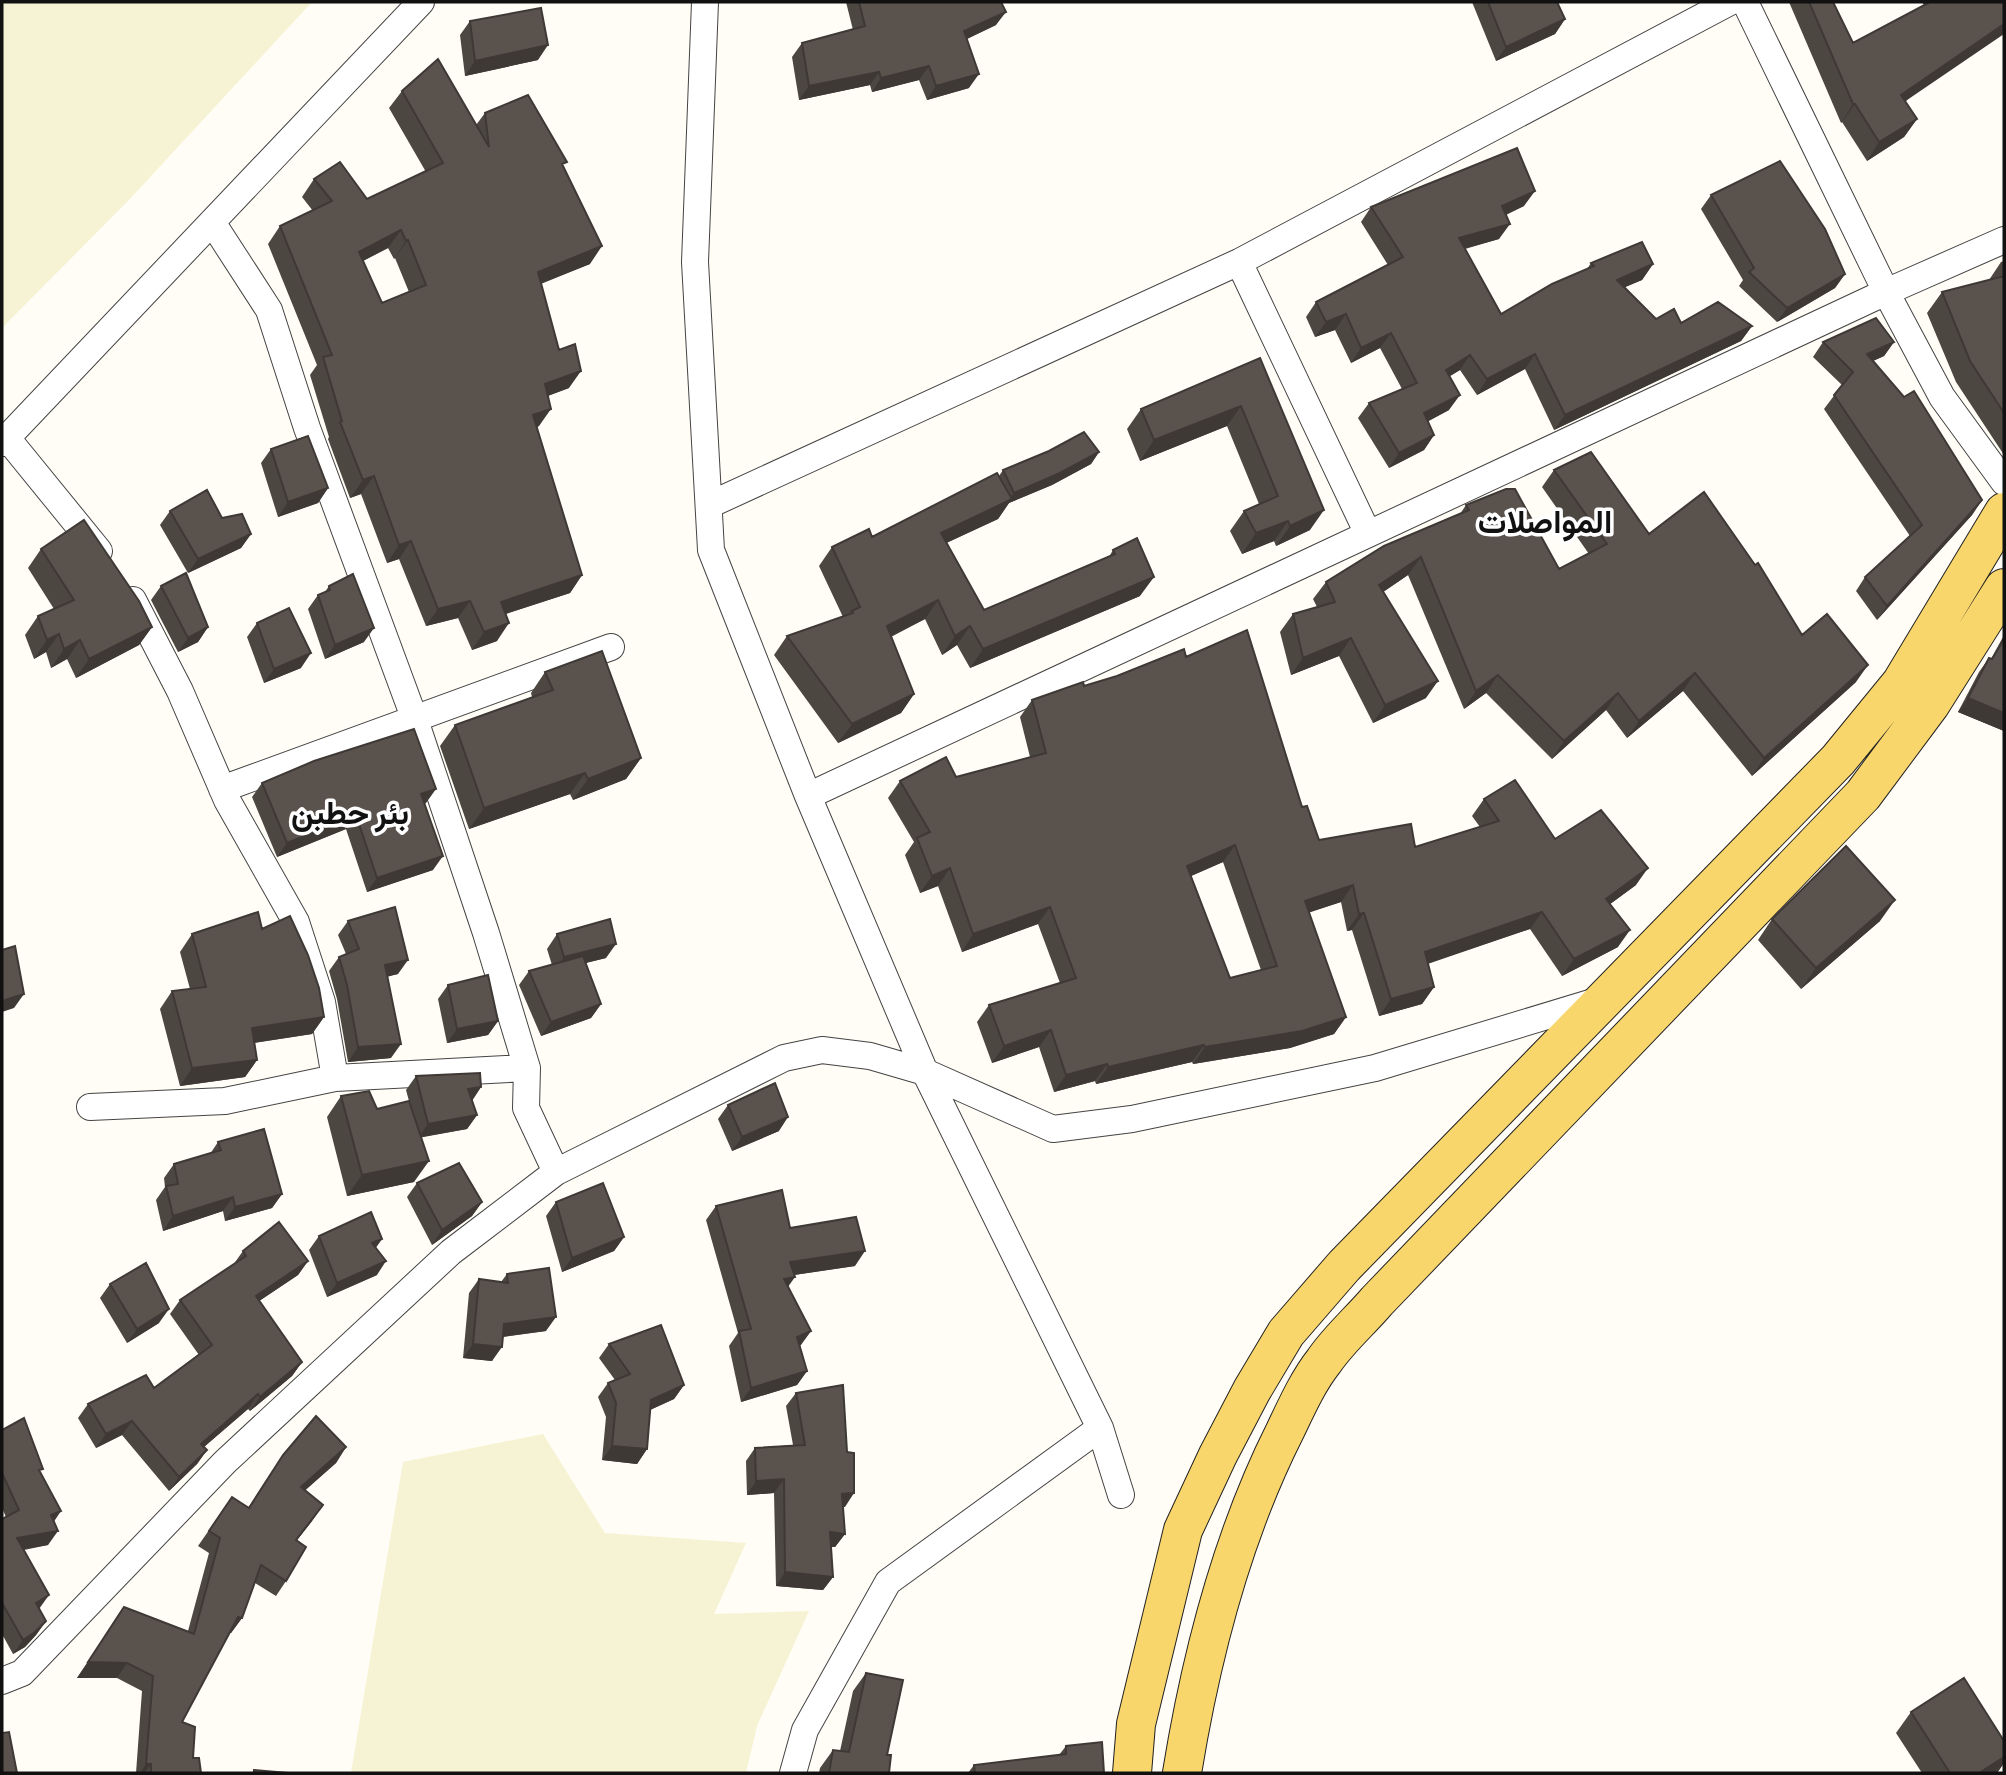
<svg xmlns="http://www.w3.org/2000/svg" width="2006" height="1775" font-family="'Crimson Pro',Vazirmatn,serif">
  <rect width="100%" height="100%" fill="#fffdf5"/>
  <!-- farmland -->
  <path fill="#f6f3d4" d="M2,2H312L128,201L2,328Z
    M543,1434L605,1533L746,1543L714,1614L809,1611L757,1726L746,1773H351L403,1462Z"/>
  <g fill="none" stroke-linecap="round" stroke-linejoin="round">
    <!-- street casing -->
    <g stroke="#444" stroke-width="28">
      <path id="street" d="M705,2L695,262L711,550L808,796
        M1745,2L1886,292L1942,397L2004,482
        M212,222L269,310L307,428L415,720L486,933L527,1068L526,1108L556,1172
        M1239,262L1368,534
        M7,438L99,551
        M2,443L421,2
        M709,505L1239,262L1730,2
        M133,600L180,691L227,800L296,922L322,1002L335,1078
        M222,789L611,647
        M90,1107L225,1101L335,1078L527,1068
        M1121,1495L1100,1428L925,1072L808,796L1886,292L2004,240
        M2,1681L22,1673L225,1462L451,1252L556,1172L784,1058L822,1050L870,1056L925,1072L1053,1129L1132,1119L1375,1068L1600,1000
        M793,1773L805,1730L888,1582L1100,1428"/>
    </g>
    <!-- primary casing -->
    <g stroke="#222" stroke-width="40">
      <path id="primary" d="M1132,1773L1136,1724L1183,1530L1218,1455L1252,1390L1286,1333L1344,1266L1838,760L1901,683L2004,512
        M1182,1773C1201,1656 1231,1538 1285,1431C1296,1408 1308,1381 1324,1361C1339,1339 1360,1321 1377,1301L1863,795L1930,705L2004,588"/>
    </g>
    <!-- street -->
    <use href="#street" stroke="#fff" stroke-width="26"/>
    <!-- primary -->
    <use href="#primary" stroke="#f9d66b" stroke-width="38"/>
  </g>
  <!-- wall -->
  <path fill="#4d4742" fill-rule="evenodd" d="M846,2H1001L996,25L967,39L969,88L927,100L919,80L872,92L870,85L799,100L792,57L802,43L853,30Z
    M1472,2H1557L1565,19L1555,34L1496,61Z
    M1789,2H1833L1853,43L1924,5L1922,2H2004L1905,102L1917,119L1904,137L1867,161L1842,122L1841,123Z
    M470,21L538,60L465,76L460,35Z
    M402,91L476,125L485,113L563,167L590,264L541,283L569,388L548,396L539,426L537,427L582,575L570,593L506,614L497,641L472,650L458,618L426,626L399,559L387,563L361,494L350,498L328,439L329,437L310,375L317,365L268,244L280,226L313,211L302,197L314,179L367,199L426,172L389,108ZM388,248L394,259L395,258L409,292L382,303L363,261Z
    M1711,195L1845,274L1835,288L1777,322L1739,286L1743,280L1701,209Z
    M1524,206L1506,215L1499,239L1465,249L1501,314L1587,269L1591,263L1653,264L1642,280L1624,287L1656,319L1681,323L1752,326L1741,341L1554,430L1525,369L1477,395L1460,370L1450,376L1449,410L1428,421L1434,435L1424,450L1389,468L1358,418L1369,403L1402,389L1380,348L1351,363L1335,330L1315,337L1306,317L1316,302L1388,265L1361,222L1371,207Z
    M2004,261V455L1956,382L1927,313L1942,292L1989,280L2001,262Z
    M1823,342H1894L1884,356L1873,361L1982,500L1972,515L1877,620L1856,591L1865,577L1910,536L1824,409L1842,385L1813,357Z
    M1260,358L1310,530L1276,546L1274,541L1242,554L1230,531L1244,511L1259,504L1227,426L1140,461L1127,429L1141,409Z
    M271,449L328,488L318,503L278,517L261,463Z
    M1099,452L1091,464L1052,485L1009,503L998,519L946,543L984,610L1109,557L1113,550L1140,596L970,668L957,645L942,655L925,619L891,637L914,694L901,713L838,743L774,655L787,636L843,617L819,566L832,547L872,537L999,476L1003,470Z
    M1554,470L1649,534L1802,635L1856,682L1752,776L1683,691L1627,738L1606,710L1552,759L1486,693L1464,709L1408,575L1383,592L1426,698L1373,723L1339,656L1291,675L1280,632L1293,614L1317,607L1313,599L1326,582L1460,514L1466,505L1559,569L1589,554L1542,487Z
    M170,511L222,518L251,534L241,548L188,573L160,525Z
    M41,549L152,627L139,645L76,678L67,659L51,668L46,652L34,659L25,635L38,616L54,609L28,568Z
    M161,586L208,627L198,642L178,652L151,600Z
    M329,586L364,642L325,659L308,609L318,595L325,592Z
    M257,623L301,668L264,683L247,637Z
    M2004,635V731L1958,712L1979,672L1989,658L1991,659Z
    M1186,657L1302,807L1319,840L1415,847L1480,827L1472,816L1484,799L1636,885L1610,904L1618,947L1562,976L1530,929L1428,963L1434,987L1422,1004L1379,1016L1352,930L1347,931L1341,902L1309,912L1346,1017L1334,1034L1290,1048L1193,1064L1192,1062L1096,1084L1095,1081L1054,1092L1039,1047L992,1063L977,1022L989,1005L1060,983L1038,924L962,952L938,886L920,893L905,855L914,842L888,798L900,781L956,777L1030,757L1020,717L1032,700ZM1223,862L1261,970L1230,978L1191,876Z
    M545,672L641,758L626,779L573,800L570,794L469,829L440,746L455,725L532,697L531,693Z
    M262,783L426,803L424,804L433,870L367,892L346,829L277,857L252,797Z
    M1772,919L1880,921L1801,989L1758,940Z
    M348,921L398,974L388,976L391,1058L348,1062L337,999L329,971L339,957L346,954L338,935Z
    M262,929L324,1017L312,1034L254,1043L257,1060L245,1077L180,1086L160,1009L172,991L190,989L180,952L192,934Z
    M557,934L606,958L585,963L601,1004L591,1018L541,1036L519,985L529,971L552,965L547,949Z
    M448,985L498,1021L488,1035L447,1043L438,999Z
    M416,1076L481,1087L472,1100L477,1115L467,1129L421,1137L414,1182L347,1196L327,1117L341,1096L377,1109L409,1101L406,1090Z
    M728,1105L779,1131L732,1151L718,1119Z
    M218,1142L282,1194L272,1208L225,1221L223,1211L163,1231L156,1200L165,1187L164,1178L174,1164L210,1154Z
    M417,1183L482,1202L472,1216L432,1245L407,1197Z
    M556,1202L624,1237L614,1251L562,1272L546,1216Z
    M716,1206L790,1228L855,1266L794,1275L788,1286L811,1331L800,1345L807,1371L797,1385L741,1402L729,1346L738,1333L706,1220Z
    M319,1236L382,1239L376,1247L377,1275L327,1297L309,1250Z
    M243,1251L308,1261L298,1275L259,1301L302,1362L292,1376L250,1411L248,1409L204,1447L207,1450L197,1464L169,1491L122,1435L96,1448L78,1418L88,1404L154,1388L199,1355L170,1314L180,1300L233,1265Z
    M507,1274L546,1331L503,1337L492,1361L463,1358L469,1293L479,1279L501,1282Z
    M110,1284L159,1323L127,1343L100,1298Z
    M609,1344L684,1385L674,1399L650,1410L647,1449L637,1464L602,1460L606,1417L598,1397L608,1383L615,1380L599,1358Z
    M796,1393L845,1507H843L845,1534L835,1547H831L833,1577L823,1590L776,1586L774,1493L747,1495L746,1461L755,1448L793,1445L786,1406Z
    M2,1430L41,1473L54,1522L48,1545L24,1550L39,1608L46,1621L36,1635L25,1647L13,1654L2,1634V1519L6,1517L2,1508Z
    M346,1447L336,1463L305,1490L312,1521L297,1540L286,1581L276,1596L255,1583L242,1618L231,1633H229L182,1722L193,1758L201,1773H136L142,1691L117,1678H77L124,1607L188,1631L209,1553L198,1546L232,1497L248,1508L283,1455Z
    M866,1673L887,1755L889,1773H819L820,1768L833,1750L840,1751L853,1691Z
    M1911,1712L2004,1741V1763L1997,1773H1922L1896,1733Z
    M1066,1746L1104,1773H968L974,1765L1059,1755Z"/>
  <!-- shaded-wall -->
  <path fill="#3f3936" d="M1006,12L996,25L954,45L964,31Z
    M1565,19L1555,34L1496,61L1506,47Z
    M2004,24V34L1888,113L1901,95Z
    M548,45L538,60L465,76L475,61Z
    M929,66L919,80L872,92L881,78Z
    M879,72L870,85L799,100L809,86Z
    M979,74L969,88L927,100L936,86Z
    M1853,104H1855L1842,122L1841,123Z
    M1917,119L1904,137L1867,161L1879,142Z
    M1535,191L1524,206L1491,221L1502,206Z
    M1510,224L1499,239L1448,253L1459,238Z
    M401,230L388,248L347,269L359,252Z
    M408,240L395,258L394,259L406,241Z
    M602,246L590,264L526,290L538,272Z
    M1653,264L1642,280L1607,295L1617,280Z
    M1845,274L1835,288L1777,322L1787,308Z
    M1346,314L1335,330L1315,337L1326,322Z
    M1752,326L1741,341L1554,430L1565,415Z
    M1391,333L1380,348L1351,363L1361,348Z
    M1894,342L1884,356L1857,368L1867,354Z
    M1535,354L1525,369L1477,395L1487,379Z
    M1470,355L1460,370L1435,385L1446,370Z
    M581,371L569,388L533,401L545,384Z
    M1460,395L1449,410L1414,429L1424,413Z
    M1241,406L1227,426L1140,461L1154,440Z
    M551,409L539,426L521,433L533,415Z
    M1434,435L1424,450L1389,468L1399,453Z
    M1099,452L1091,464L1052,485L1009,503L998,519L927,552L941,533L1008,501L1014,493Z
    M374,476L361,494L350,498L363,480Z
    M328,488L318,503L278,517L288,502Z
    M1982,500L1972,515L1877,620L1887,606Z
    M1324,510L1310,530L1276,546L1290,526Z
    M1288,521L1274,541L1242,554L1256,533Z
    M251,534L241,548L188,573L198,559Z
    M411,541L399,559L387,563L399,545Z
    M1421,557L1408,575L1367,603L1379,585Z
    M582,575L570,593L489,619L501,602Z
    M1154,577L1140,596L970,668L983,649Z
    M938,600L925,619L873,645L887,626Z
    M470,601L458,618L426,626L438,609Z
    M509,623L497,641L472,650L484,632Z
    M970,626L957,645L942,655L955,636Z
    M152,627L139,645L76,678L89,659Z
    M208,627L198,642L178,652L188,638Z
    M374,628L364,642L325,659L335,645Z
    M59,634L46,652L34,659L47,640Z
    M1351,638L1339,656L1291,675L1303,658Z
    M80,640L67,659L51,668L64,649Z
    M311,653L301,668L264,683L274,669Z
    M1868,665L1856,682L1752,776L1764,758Z
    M1695,673L1683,691L1627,738L1639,721Z
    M1498,675L1486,693L1464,709L1476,691Z
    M1438,681L1426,698L1373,723L1385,705Z
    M1618,693L1606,710L1552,759L1564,741Z
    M914,694L901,713L838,743L852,724Z
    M1968,698L2004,713V731L1958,712Z
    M641,758L626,779L573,800L588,779Z
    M585,773L570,794L469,829L484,808Z
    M436,789L426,803L411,808L421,794Z
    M356,815L346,829L277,857L287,843Z
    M1235,845L1223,862L1175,883L1187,866Z
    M443,856L433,870L367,892L377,878Z
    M950,868L938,886L920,893L932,876Z
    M1648,868L1636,885L1594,916L1606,899Z
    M1353,885L1341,902L1293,918L1305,901Z
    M1895,900L1880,921L1801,989L1816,968Z
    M1050,907L1038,924L962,952L973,934Z
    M1542,912L1530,929L1413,969L1425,952Z
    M1364,913L1352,930L1347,931L1359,914Z
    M1630,930L1618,947L1562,976L1574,959Z
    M616,944L606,958L554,971L564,957Z
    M408,960L398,974L375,980L385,965Z
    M1434,987L1422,1004L1379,1016L1391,999Z
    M24,994L14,1008L2,1012V1001Z
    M601,1004L591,1018L541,1036L551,1022Z
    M324,1017L312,1034L240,1045L252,1028Z
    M1346,1017L1334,1034L1290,1048L1193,1064L1205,1047Z
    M498,1021L488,1035L447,1043L457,1029Z
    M1051,1030L1039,1047L992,1063L1004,1046Z
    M401,1044L391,1058L348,1062L358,1047Z
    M1204,1045L1192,1062L1096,1084L1108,1067Z
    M257,1060L245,1077L180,1086L192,1068Z
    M1107,1064L1095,1081L1054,1092L1066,1075Z
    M481,1087L472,1101L468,1089Z
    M477,1115L467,1129L418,1138L428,1124Z
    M788,1117L779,1131L732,1151L742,1137Z
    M429,1161L414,1182L347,1196L362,1175Z
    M282,1194L272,1208L225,1221L235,1207Z
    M233,1197L223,1211L163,1231L173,1216Z
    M482,1202L472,1216L432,1245L442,1230Z
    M624,1237L614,1251L562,1272L572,1258Z
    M382,1239L372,1253V1243Z
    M865,1251L855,1266L780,1277L790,1262Z
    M308,1261L298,1275L246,1310L256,1296Z
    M386,1261L377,1275L327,1297L337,1283Z
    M795,1277L785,1291L784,1279Z
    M169,1309L159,1323L127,1343L137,1329Z
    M556,1317L546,1331L494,1338L504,1324Z
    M811,1331L801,1345L788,1351L797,1337Z
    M473,1344L502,1347L492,1361L463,1358Z
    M302,1362L292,1376L250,1411L260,1397Z
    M807,1371L797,1385L741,1402L751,1388Z
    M684,1385L674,1399L641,1414L651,1400Z
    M258,1394L248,1409L191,1458L201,1444Z
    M132,1421L122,1435L96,1448L106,1434Z
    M612,1446L647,1449L637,1464L602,1460Z
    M346,1447L336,1463L291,1503L301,1487Z
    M207,1450L197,1464L169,1491L179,1477Z
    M784,1479L774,1493L747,1495L756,1481Z
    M854,1493L845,1507H833L842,1494Z
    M323,1505L312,1521L285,1555L296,1540Z
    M61,1511L51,1526V1515Z
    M58,1531L48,1545L7,1552L17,1538Z
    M830,1532L845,1534L835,1547L821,1546Z
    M785,1572L833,1577L823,1590L776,1586Z
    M49,1595L39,1609L36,1603Z
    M238,1617L242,1618L231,1633L227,1632Z
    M46,1621L36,1635L25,1647L13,1654L23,1640Z
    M88,1662L127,1663L117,1678H77Z
    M2004,1757V1763L1997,1773H1979Z
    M146,1764H151L145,1773H140Z"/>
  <!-- building -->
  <path fill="#5a524d" stroke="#3f3936" stroke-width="2" fill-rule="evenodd" d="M859,2H1001L1006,12L964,31L979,74L936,86L929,66L881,78L879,72L809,86L802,43L865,26Z
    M1488,2H1557L1565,19L1506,47Z
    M1809,2H1833L1853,43L1930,2H2004V24L1901,95L1917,119L1879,142L1855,104H1853Z
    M541,8L548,45L475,61L470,21Z
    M438,59L489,147L485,113L528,95L567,162L562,164L602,246L538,272L559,350L575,344L581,371L545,384L551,409L533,415L582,575L501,602L509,623L484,632L470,601L438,609L411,541L399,545L374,476L363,480L340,422L342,421L323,357L332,355L280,226L332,201L314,179L340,162L367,199L443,163L402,91ZM401,230L406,241L408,240L426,285L382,303L359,252Z
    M1517,148L1535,191L1502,206L1510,224L1459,238L1501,314L1552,284L1594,266L1591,263L1642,242L1653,264L1617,280L1656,319L1674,309L1681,323L1718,302L1752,326L1565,415L1535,354L1487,379L1470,355L1446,370L1460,395L1424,413L1434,435L1399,453L1369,403L1417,383L1391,333L1361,348L1346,314L1326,322L1316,302L1403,257L1371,207Z
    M1780,161L1825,229L1845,274L1787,308L1749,272L1754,268L1711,195Z
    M2004,276V413L1970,361L1942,292Z
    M1876,318L1894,342L1867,354L1904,397L1914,391L1982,500L1887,606L1865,577L1922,525L1834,395L1853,372L1823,342Z
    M1260,358L1324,510L1290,526L1288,521L1256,533L1244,511L1278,496L1241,406L1154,440L1141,409Z
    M1084,432L1099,452L1060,473L1014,493L1003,470L1049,451Z
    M308,436L328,488L288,502L271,449Z
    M1591,452L1649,534L1704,492L1755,565L1758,563L1802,635L1827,614L1868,665L1764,758L1695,673L1639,721L1618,693L1564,741L1498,675L1476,691L1421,557L1379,585L1438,681L1385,705L1351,638L1303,658L1293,614L1335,602L1326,582L1384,546L1469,510L1466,505L1506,489H1515L1559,569L1607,544L1554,470Z
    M997,473L1012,499L941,533L984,610L1115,554L1113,550L1137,538L1154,577L983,649L970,626L955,636L938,600L887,626L914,694L852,724L787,636L853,613L852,611L860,607L832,547L869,529L872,537Z
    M207,490L222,518L242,514L251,534L198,559L170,511Z
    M84,520L139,601L152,627L89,659L80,640L64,649L59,634L47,640L38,616L74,600L41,549Z
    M186,573L208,627L188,638L161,586Z
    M353,574L374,628L335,645L318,595L330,590L329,586Z
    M289,608L311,653L274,669L257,623Z
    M1247,630L1302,807L1307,806L1319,840L1411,824L1415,847L1499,821L1484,799L1515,780L1555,839L1601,810L1648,868L1606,899L1630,930L1574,959L1542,912L1425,952L1434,987L1391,999L1364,913L1359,914L1353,885L1305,901L1346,1017L1302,1031L1205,1047L1204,1045L1108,1067L1107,1064L1066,1075L1051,1030L1004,1046L989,1005L1076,978L1050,907L973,934L950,868L932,876L917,838L930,832L900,781L946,757L956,777L1046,753L1032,700L1083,682L1084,686L1117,676L1184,649L1186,657ZM1235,845L1277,966L1230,978L1187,866Z
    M2004,639V713L1968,698L1989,658L1992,659Z
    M602,651L641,758L588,779L585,773L484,808L455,725L553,690L545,672Z
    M414,729L436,789L421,794L443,856L377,878L356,815L287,843L262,783L314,761Z
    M1846,846L1895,900L1816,968L1772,919Z
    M395,907L408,960L385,965L401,1044L358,1047L347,985L339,957L359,949L348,921Z
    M258,912L262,929L290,916L308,955L319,988L324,1017L252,1028L257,1060L192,1068L172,991L206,987L192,934Z
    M610,919L616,944L564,957L557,934Z
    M15,946L24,994L2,1001V950Z
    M583,956L601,1004L551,1022L529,971Z
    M488,975L498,1021L457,1029L448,985Z
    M480,1073L481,1087L468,1089L477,1115L428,1124L416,1076Z
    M775,1083L788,1117L742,1137L728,1105Z
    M369,1091L377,1109L409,1101L429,1161L362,1175L341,1096Z
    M264,1129L282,1194L235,1207L233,1197L173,1216L166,1186L178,1184L174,1164L221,1150L218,1142Z
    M459,1163L482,1202L442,1230L417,1183Z
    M603,1183L624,1237L572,1258L556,1202Z
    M782,1190L790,1228L856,1217L865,1251L790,1262L795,1277L784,1279L811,1331L797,1337L807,1371L751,1388L739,1331L751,1329L716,1206Z
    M371,1212L382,1239L372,1243L386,1261L337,1283L319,1236Z
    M279,1222L308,1261L256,1296L302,1362L260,1397L258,1394L201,1444L207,1450L179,1477L132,1421L106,1434L88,1404L146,1375L154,1388L212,1345L180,1300L246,1256L243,1251Z
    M146,1263L169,1309L137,1329L110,1284Z
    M549,1268L556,1317L504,1324L502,1347L473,1344L479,1279L508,1283L507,1274Z
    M661,1325L684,1385L651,1400L647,1449L612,1446L616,1403L608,1383L630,1374L609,1344Z
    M843,1385L847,1452L854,1453V1493L842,1494L845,1534L830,1532L833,1577L785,1572L784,1479L756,1481L755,1448L805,1445L796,1393Z
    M316,1416L346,1447L301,1487L323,1505L296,1540L306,1547L286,1581L261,1565L242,1618L238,1617L182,1722L195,1727L193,1758H199L201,1773H151V1764H146L153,1676L127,1663L88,1662L124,1607L194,1634L220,1538L209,1531L232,1497L249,1508L283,1455Z
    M24,1418L43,1469L39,1470L61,1511L51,1515L58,1531L17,1538L49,1595L36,1603L46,1621L35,1632L23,1640L2,1603V1519L19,1510L2,1473V1430Z
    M866,1673L903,1680L887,1755H891L889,1773H829L833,1750L849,1752Z
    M1964,1678L2004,1741V1757L1979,1773H1950L1911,1712Z
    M9,1732L17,1773H2V1733Z
    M1102,1742L1104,1773H975L974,1765L1066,1754V1746Z
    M254,1770L288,1773H254Z"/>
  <g text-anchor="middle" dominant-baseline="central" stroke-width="7" stroke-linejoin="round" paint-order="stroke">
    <!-- district labels -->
    <g font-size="32" font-weight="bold" fill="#111" stroke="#fff">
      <text x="1545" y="522">المواصلات</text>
      <text x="350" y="813">بئر حطبن</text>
    </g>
  </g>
  <!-- border -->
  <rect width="2006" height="1775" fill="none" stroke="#111111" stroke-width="7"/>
</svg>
